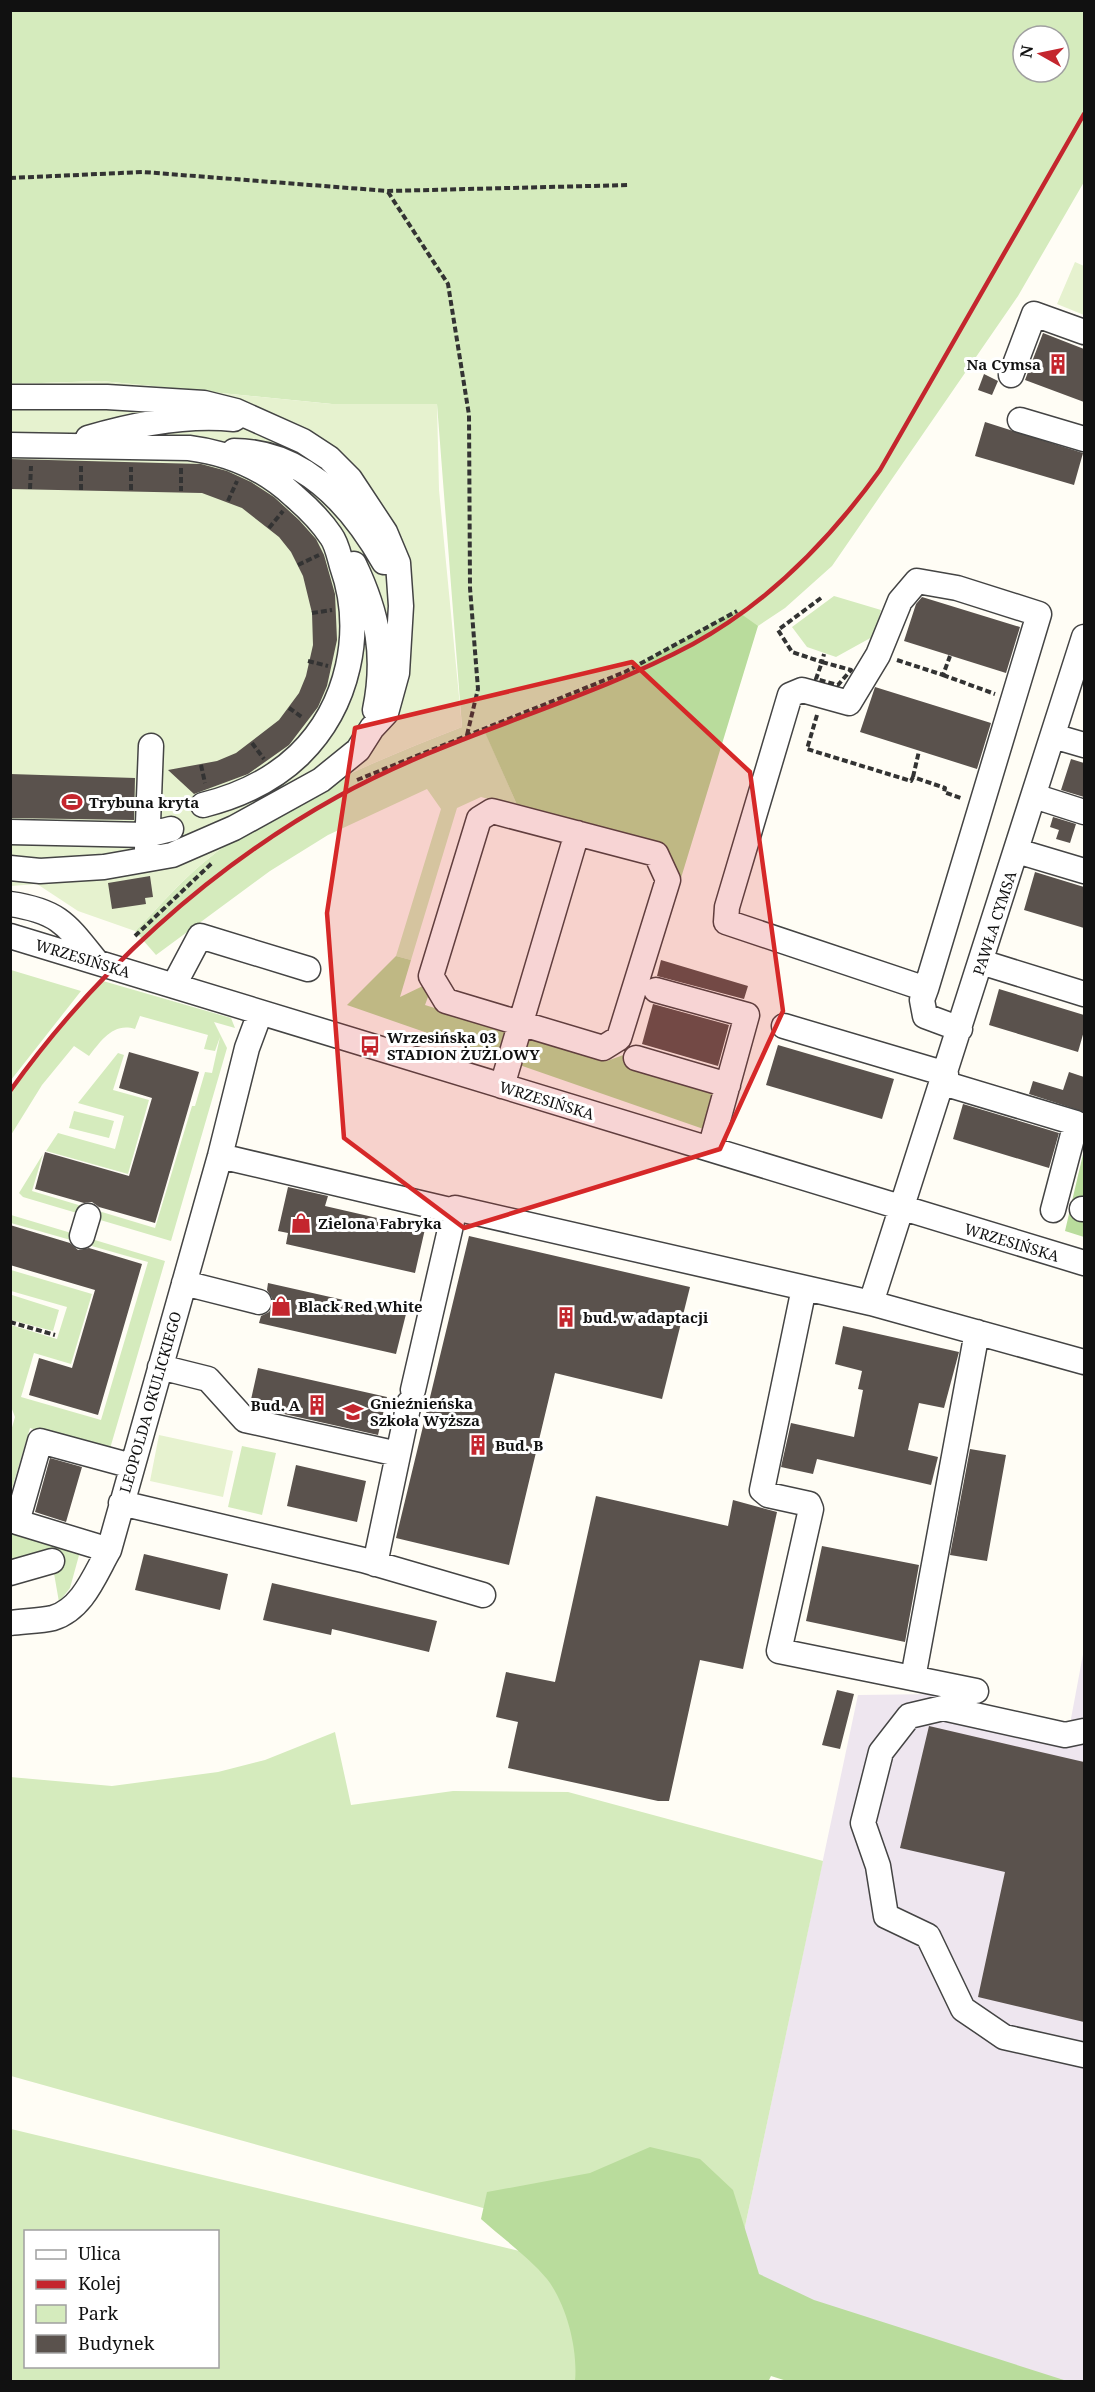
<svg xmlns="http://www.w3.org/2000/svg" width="1095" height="2392" font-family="'Noto Serif',serif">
  <rect width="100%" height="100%" fill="#fffdf5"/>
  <!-- industrial -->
  <path fill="#eee6ef" d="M1084,1649V2381H1064L734,2278L858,1695L939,1694L1070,1724Z"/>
  <!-- green -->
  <path fill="#d5ebbd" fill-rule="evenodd" d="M10,11H1084V182L1018,296L832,566L785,608L758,626L625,672L483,727L518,807L481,797L457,808L411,960L396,956L441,809L427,789L328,835L270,871L156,955L135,931C157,909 179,883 203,863C276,802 374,761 462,727L437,404H332L102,381L11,384ZM1023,36H1059V72H1023Z
    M834,596L881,610L874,636L836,657L807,647L792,627Z
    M11,970L81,991L11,1080L10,970Z
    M103,981L231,1018L235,1028L214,1022L227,1048L171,1241L23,1197L19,1193L43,1154L32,1191L155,1228L192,1106H195L205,1072L212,1073L220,1037L215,1051L204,1049L208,1035L140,1016L135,1029C113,1022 101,1041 89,1056L74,1046L42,1085L11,1135V1091L57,1031Z
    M118,1053L124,1055L113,1090L149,1100L128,1174L46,1151L58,1133L115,1149L124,1116L78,1103Z
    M74,1111L114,1121L109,1138L69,1128Z
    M11,1215L165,1261L109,1452L30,1428L11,1492V1431L15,1417L10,1404L11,1325L57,1339L67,1307L11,1291V1270L92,1294L71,1364L34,1353L21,1397L101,1420L148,1262L11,1223Z
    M12,1295L59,1310L53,1331L11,1320Z
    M242,1446L276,1453L262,1515L228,1507Z
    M10,1527L81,1548L70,1588L59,1602L52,1562L11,1575Z
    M335,1732L351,1805L453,1791L568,1792L823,1861L734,2278L11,2076L10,1777L112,1786L218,1772L265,1760Z
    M11,2129L711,2297L680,2381L11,2382ZM26,2232H218V2366H26Z"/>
  <!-- forest -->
  <path fill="#b9dc9c" d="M737,611L758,626L681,878L665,847L518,807L483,728L625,672Z
    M396,956L411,960L400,997L427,984L432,986L425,1005L607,1061L626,1054L728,1085L715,1133L347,1005Z
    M1084,1150V1237L1065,1231Z
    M650,2147L700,2159L733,2190L759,2274L814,2300L1067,2381L790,2382L771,2376L768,2382L575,2381C578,2350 567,2305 547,2279C529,2257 502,2238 481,2219L487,2192L590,2173Z"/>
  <!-- pitch -->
  <path fill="#e6f2cf" d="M1075,262L1084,266V315L1057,304Z
    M102,381L332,404H437L439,490L462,727C374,761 276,802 203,863C179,883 157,909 135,931L78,911L37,884L11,886V384Z
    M159,1435L233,1451L223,1497L150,1481Z"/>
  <!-- building -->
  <path fill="#5a524d" d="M1043,333L1084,349V402L1025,380Z
    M984,374L998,381L992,395L978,390Z
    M985,422L1083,453L1074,485L975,456Z
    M10,459L201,464L227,471L251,482L274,497L299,520L316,539L324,555L335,594L337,640L327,686L318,707L289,745L248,774L194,794L168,770L217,761L236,753L279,720L299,693L306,676L313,645L312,613L303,576L291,552L279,537L242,508L202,493L10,489Z
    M922,597L1020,627L1006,673L904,641L916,604Z
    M875,687L991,723L977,769L860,732Z
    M1071,759L1084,763V797L1061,790Z
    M10,774L135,778L134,820L10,818Z
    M1053,817L1076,824L1070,843L1056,839L1059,830L1050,827Z
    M1035,872L1084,887V928L1024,910Z
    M150,876L153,897L145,898L146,904L112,909L108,883Z
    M661,960L748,986L744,999L657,976Z
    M999,989L1084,1015V1031L1078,1052L989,1025Z
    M653,1004L729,1025L718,1066L642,1044Z
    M778,1045L894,1079L882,1119L766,1085Z
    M129,1052L199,1072L155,1223L99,1207L92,1202L84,1203L35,1189L45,1152L129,1176L152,1098L119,1088Z
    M1069,1072L1084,1077V1112L1029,1094L1033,1081L1063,1090Z
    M963,1104L1059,1133L1049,1168L953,1139Z
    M288,1187L328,1196L325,1206L425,1229L415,1273L286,1244L288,1233L278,1231Z
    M10,1225L70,1243L78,1250L89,1248L142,1264L98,1415L29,1395L39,1358L72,1368L95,1290L10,1265Z
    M469,1236L690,1287L662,1399L555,1373L509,1565L396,1538Z
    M268,1283L406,1314L396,1354L259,1323L261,1316L269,1312L273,1305L272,1298L267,1290Z
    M843,1326L959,1352L944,1408L919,1403L908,1450L938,1457L931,1485L817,1459L813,1474L781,1467L791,1423L854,1437L863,1390L858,1389L862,1371L835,1364Z
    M258,1368L387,1397L378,1435L253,1407L250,1404Z
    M970,1449L1006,1455L987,1561L950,1555Z
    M50,1458L82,1467L66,1522L35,1512Z
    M296,1465L366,1481L357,1522L287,1506Z
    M596,1496L728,1526L733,1500L777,1512L743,1669L700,1660L669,1801H658L508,1768L518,1722L496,1717L506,1672L555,1682Z
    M822,1546L919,1565L905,1642L806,1621Z
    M144,1554L228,1574L220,1610L135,1590Z
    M272,1583L437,1621L429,1652L332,1629L331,1635L263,1620Z
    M837,1690L854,1694L840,1749L822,1745Z
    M929,1726L1084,1762V2022L978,1997L1005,1872L900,1848Z"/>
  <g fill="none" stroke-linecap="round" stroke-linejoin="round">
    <!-- minor casing -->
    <g stroke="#444" stroke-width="27">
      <path id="minor" d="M1011,375L1034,314L1084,332
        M10,397H107L204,403L236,411L303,441L329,458L350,479L385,532L398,563L401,606L397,673L386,713L372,728L358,750L321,780L234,828L172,855L104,867L40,871L10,868
        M1020,420L1084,439
        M88,438C132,425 187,414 234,419
        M10,445L189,448C229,453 264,468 294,496C308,508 321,521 331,536C337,544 339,556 342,566C365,631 349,706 299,755C272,781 239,796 203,805
        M234,451C304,451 352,506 384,562
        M354,564C378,614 386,656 375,710
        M1053,736L1084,745
        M1034,796L1084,812
        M492,811L656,854L668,880L619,1038L603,1048L446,1001L431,976L479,819Z
        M10,832L147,835L171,829
        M147,849L151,746
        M1017,851L1084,871
        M10,904C59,911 67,925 96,961
        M10,936L1084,1263
        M981,962L1084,994
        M174,985L200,936L308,969
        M926,989L1039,614L957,588L917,581L900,601L878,655L849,703L802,690L790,695L727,907L726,922L926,989L922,1000L925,1016L960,1029
        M656,990L747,1015L710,1149
        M784,1026L946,1074
        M636,1058L728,1085
        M943,1083L1076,1123L1053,1210
        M502,1086L577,833
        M220,1156L454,1211
        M1082,1209H1084
        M82,1236L88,1216
        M184,1283L259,1302
        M804,1288L762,1490L768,1495L809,1504L811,1509L779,1651L976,1691
        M871,1303L1084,1362
        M160,1367L208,1379L245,1420L398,1454
        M413,1390L455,1208L871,1303L1084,637
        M121,1503L363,1560L483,1595
        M109,1550L17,1522L40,1441L132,1466
        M375,1564L409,1403
        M10,1573L52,1561
        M10,1623C24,1621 40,1621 53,1618C83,1609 95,1574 109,1550L220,1156L247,1048L260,1013
        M913,1678L977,1332
        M1084,1731L1065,1735L943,1708L909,1716L881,1752L863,1823L878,1866L886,1916L928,1936L963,2009L1004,2037L1084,2055"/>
    </g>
    <!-- path -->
    <path stroke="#333" stroke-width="4" stroke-dasharray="6 3" stroke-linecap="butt" d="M10,178L143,172L388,191L630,185
      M388,192L448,284L469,415L470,588L478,689L467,735
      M181,468V491
      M30,489L31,466
      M81,490V466
      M131,490V467
      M228,501L237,481
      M269,528L283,511
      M298,565L319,555
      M821,598L778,630L792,652L822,662L824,654
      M312,613L332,610
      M897,660L943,675L950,656
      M308,661L328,666
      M822,662L851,670L838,685L816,679Z
      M943,675L995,694
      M289,708L303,718
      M817,715L807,749L911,781L913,777L945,788L944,792L961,798
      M252,743L264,759
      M201,765L205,783
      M913,777L919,751
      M357,780L625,672L737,611
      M135,936L213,862
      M10,1322L55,1335"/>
    <!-- minor -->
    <use href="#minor" stroke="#fff" stroke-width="24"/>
    <!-- rail -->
    <path stroke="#c4262e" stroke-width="4.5" d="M10,1091C95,972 209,868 337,797C450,734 579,705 693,644C768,603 831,538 880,470L1084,114"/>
  </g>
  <!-- marked area -->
  <path fill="#d62828" fill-opacity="0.2" stroke="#d62828" stroke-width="4.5" stroke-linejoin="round" d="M632,662L750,772L783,1011L720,1149L464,1228L344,1138L327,913L355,728Z"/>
  <!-- icons -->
  <defs>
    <g id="building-bare" transform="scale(1.62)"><path d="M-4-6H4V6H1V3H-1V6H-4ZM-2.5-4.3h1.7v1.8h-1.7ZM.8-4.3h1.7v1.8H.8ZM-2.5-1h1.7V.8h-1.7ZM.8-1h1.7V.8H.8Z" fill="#c4262e" stroke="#fff" stroke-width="2.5" paint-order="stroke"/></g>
    <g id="stadium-bare" transform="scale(1.62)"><path d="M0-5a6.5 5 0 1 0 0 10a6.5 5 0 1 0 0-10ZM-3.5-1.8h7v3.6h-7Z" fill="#c4262e" stroke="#fff" stroke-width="2.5" paint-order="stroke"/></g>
    <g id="bus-bare" transform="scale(1.62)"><path d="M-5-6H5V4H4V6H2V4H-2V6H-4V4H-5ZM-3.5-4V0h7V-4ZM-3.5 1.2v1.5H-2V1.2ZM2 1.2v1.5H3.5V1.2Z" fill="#c4262e" stroke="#fff" stroke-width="2.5" paint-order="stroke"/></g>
    <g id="shop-bare" transform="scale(1.62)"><path d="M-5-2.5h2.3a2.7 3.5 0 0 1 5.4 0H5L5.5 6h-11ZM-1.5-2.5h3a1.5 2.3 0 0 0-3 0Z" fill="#c4262e" stroke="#fff" stroke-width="2.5" paint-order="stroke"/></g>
    <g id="university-bare" transform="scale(1.62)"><path d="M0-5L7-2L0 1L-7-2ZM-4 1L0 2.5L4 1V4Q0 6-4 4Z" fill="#c4262e" stroke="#fff" stroke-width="2.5" paint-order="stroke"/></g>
  </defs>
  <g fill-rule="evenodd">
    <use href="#building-bare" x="1058" y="364"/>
    <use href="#stadium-bare" x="72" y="802"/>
    <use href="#bus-bare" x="370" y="1046"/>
    <use href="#shop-bare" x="301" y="1223"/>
    <use href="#shop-bare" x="281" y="1306"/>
    <use href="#building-bare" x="566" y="1317"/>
    <use href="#building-bare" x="317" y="1405"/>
    <use href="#university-bare" x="353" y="1412"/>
    <use href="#building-bare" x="478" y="1445"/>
  </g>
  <g text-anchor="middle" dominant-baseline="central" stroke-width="6" stroke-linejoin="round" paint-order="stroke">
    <!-- poi labels -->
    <g font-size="15" font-weight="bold" fill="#111" stroke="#fff" text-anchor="start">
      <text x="1041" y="364" text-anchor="end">Na Cymsa</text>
      <text x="89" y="802">Trybuna kryta</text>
      <text x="387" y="1037">Wrzesińska 03<tspan x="387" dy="17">STADION ŻUŻLOWY</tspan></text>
      <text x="318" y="1223">Zielona Fabryka</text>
      <text x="298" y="1306">Black Red White</text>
      <text x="583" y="1317">bud. w adaptacji</text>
      <text x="370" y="1403">Gnieźnieńska<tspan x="370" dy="17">Szkoła Wyższa</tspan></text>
      <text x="300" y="1405" text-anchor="end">Bud. A</text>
      <text x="495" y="1445">Bud. B</text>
    </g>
    <!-- street labels -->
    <g font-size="15" fill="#111" stroke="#fff">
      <text transform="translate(994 923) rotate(-72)">PAWŁA CYMSA</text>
      <text transform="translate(83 958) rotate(17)">WRZESIŃSKA</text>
      <text transform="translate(547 1100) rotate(17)">WRZESIŃSKA</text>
      <text transform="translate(1012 1242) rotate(17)">WRZESIŃSKA</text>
      <text transform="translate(150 1402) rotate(-74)">LEOPOLDA OKULICKIEGO</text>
    </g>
  </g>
  <!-- border -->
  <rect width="1095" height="2392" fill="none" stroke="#111111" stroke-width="24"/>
  <!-- legend -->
  <rect x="24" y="2230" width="195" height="138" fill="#ffffff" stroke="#a0a0a0" stroke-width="1.5"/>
  <rect x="36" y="2250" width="30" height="9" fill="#ffffff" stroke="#a0a0a0" stroke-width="1.5"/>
  <text x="78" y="2260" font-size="18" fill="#111111">Ulica</text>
  <rect x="36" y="2280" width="30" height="9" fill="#c4262e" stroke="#a0a0a0" stroke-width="1.5"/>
  <text x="78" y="2290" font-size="18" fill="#111111">Kolej</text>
  <rect x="36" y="2305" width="30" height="18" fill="#d5ebbd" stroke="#a0a0a0" stroke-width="1.5"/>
  <text x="78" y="2320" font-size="18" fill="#111111">Park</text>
  <rect x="36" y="2335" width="30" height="18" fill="#5a524d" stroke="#a0a0a0" stroke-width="1.5"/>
  <text x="78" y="2350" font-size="18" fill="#111111">Budynek</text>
  <!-- north arrow -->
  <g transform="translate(1041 54) rotate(279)"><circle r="28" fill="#ffffff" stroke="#a0a0a0" stroke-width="1.5"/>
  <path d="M0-4.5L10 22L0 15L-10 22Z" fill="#c4262e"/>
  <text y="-9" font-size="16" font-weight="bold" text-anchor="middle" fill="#111111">N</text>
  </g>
</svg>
